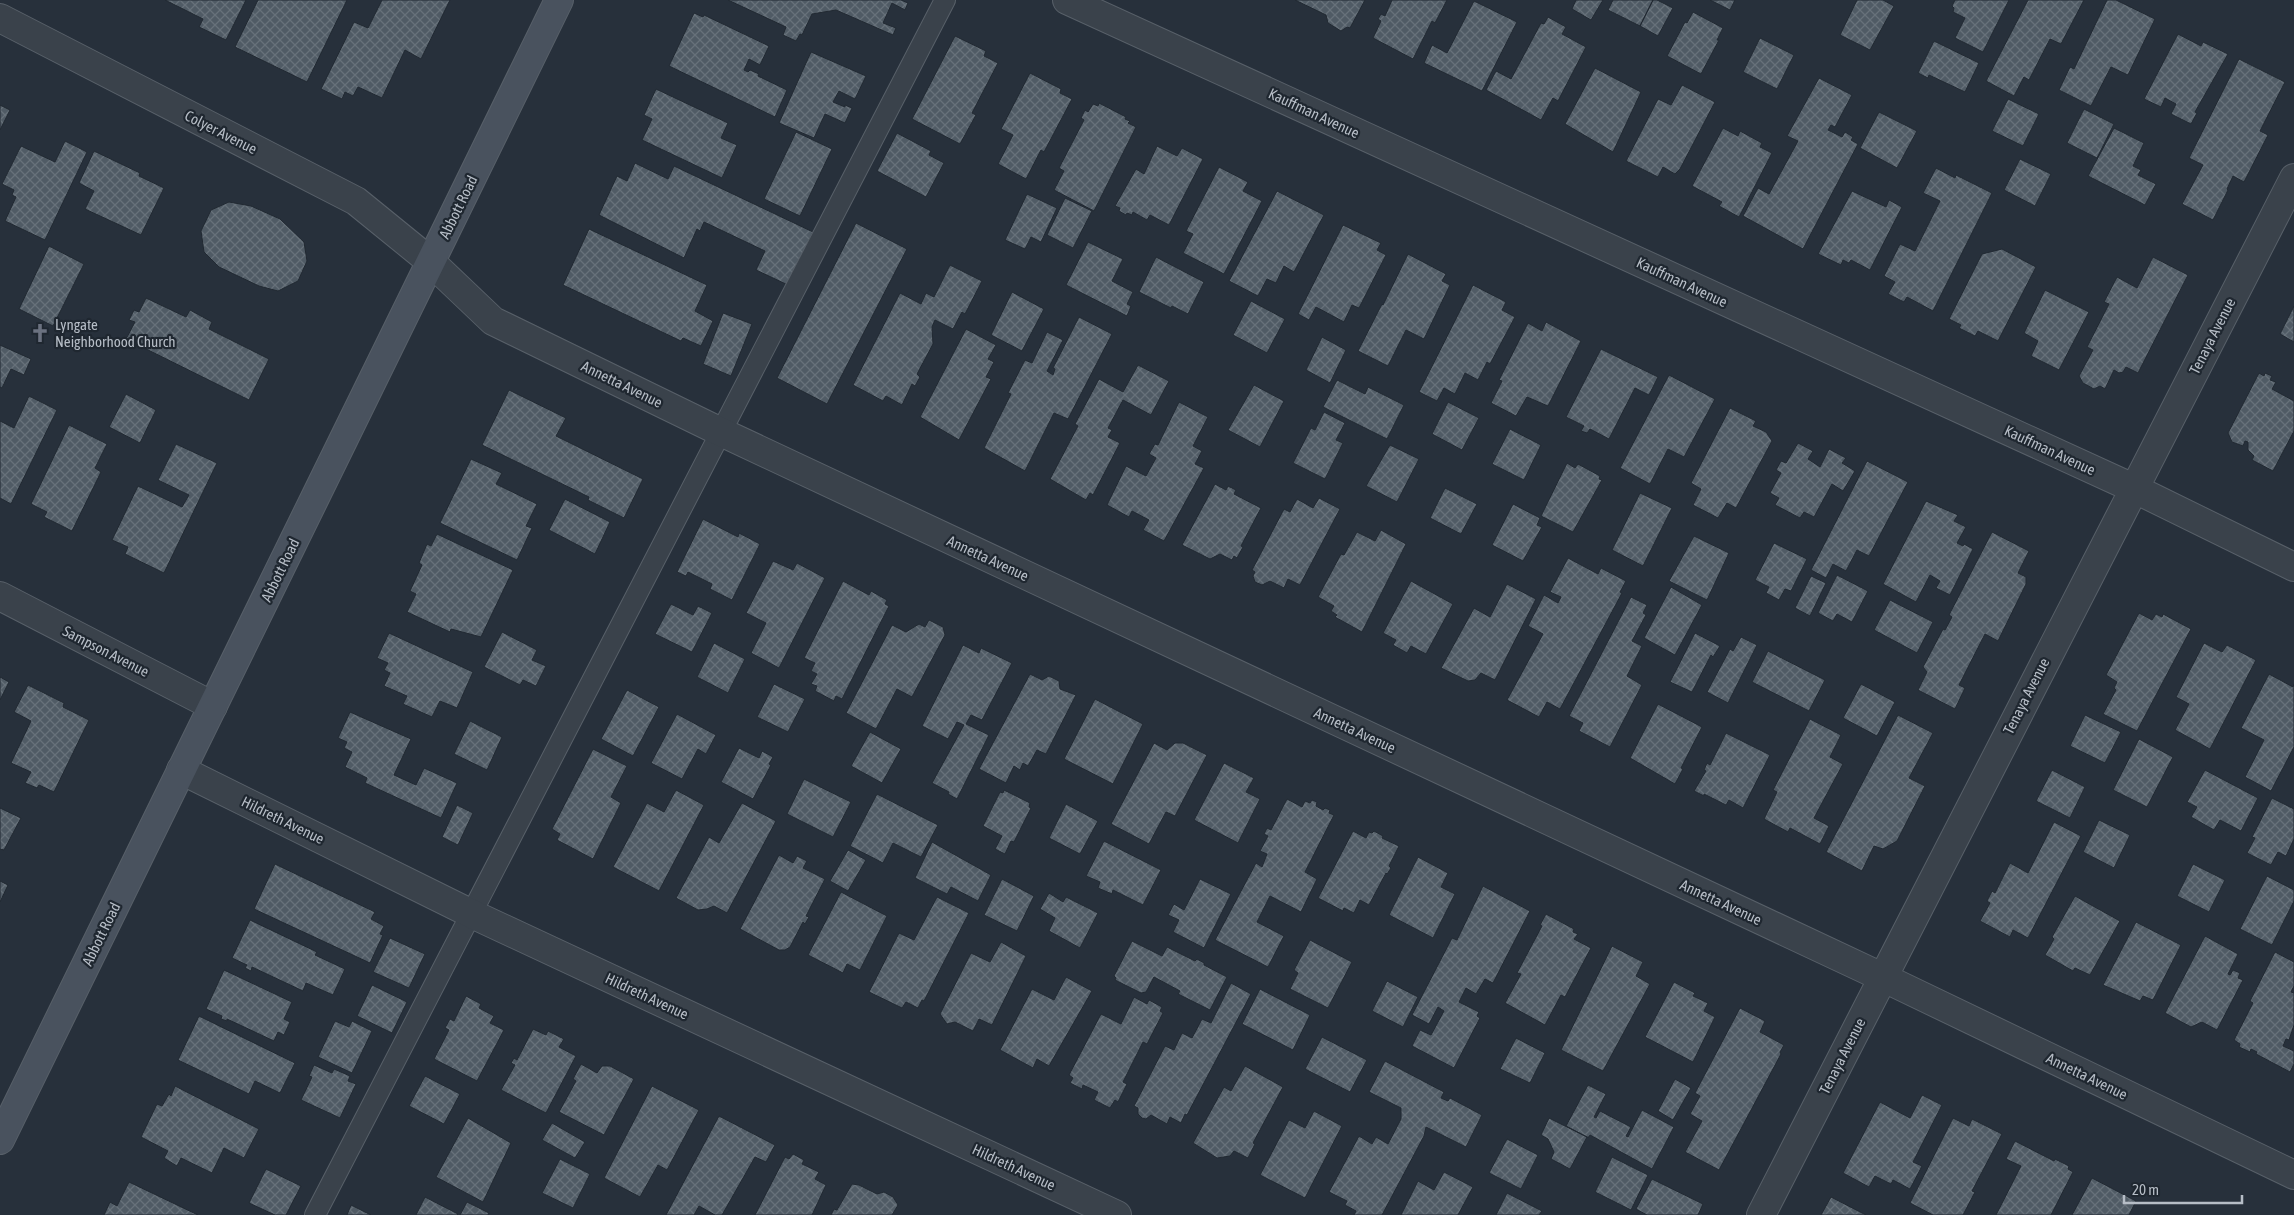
<svg xmlns="http://www.w3.org/2000/svg" width="2294" height="1215" font-family="'Asap Condensed',sans-serif">
  <defs>
    <pattern id="building-cross-hatch" width="8" height="8" patternUnits="userSpaceOnUse" patternTransform="scale(1.25)"><rect width="8" height="8" fill="#505b65"/><path d="M0 0l8 8M0 8l8-8" fill="none" stroke="#67717a"/></pattern>
  </defs>
  <rect width="100%" height="100%" fill="#27303b"/>
  <!-- building -->
  <path fill="url(#building-cross-hatch)" stroke="#212932" d="M165,0H246L226,40L199,27L203,19Z
    M258,0H347L307,82L235,47Z
    M382,0H450L421,59L405,50L382,98L358,87L353,96L345,92L342,99L321,89L354,22L368,28Z
    M728,0H901L908,3L905,10L892,3L883,23L896,28L893,35L836,10L812,14L802,35L800,34L796,41L783,35L786,27Z
    M1295,0H1365L1350,28L1347,27L1341,31L1328,23L1326,15Z
    M1392,0H1447L1435,23L1432,21L1413,59L1373,38L1381,21L1378,19L1381,14L1385,16Z
    M1576,0H1603L1591,20L1572,9Z
    M1613,0H1653L1640,26L1608,10Z
    M1653,0H1657L1673,8L1658,36L1640,26Z
    M1710,0H1735L1730,10Z
    M1857,0H1883L1894,6L1870,50L1840,35Z
    M1955,0H2009L1983,52L1955,38L1965,18L1953,12L1954,8L1952,6Z
    M2028,0H2084L2061,44L2050,39L2029,80L2024,77L2014,96L1986,81Z
    M2107,0H2116L2155,19L2128,75L2111,67L2091,106L2059,90L2070,67L2074,69Z
    M1474,1L1517,22L1482,91L1424,63L1432,45L1447,53Z
    M1693,12L1723,28L1717,40H1719L1701,74L1667,56L1685,22L1687,23Z
    M694,13L703,17L704,15L769,46L760,65L749,59L744,70L748,72L750,70L759,74L758,76L787,90L775,117L669,66Z
    M1548,17L1566,27L1562,34L1586,47L1558,101L1553,98L1541,120L1486,90L1496,71L1511,79L1541,23L1544,24Z
    M2178,34L2201,46L2203,42L2228,54L2195,112L2197,113L2191,124L2171,114L2176,104L2165,98L2161,107L2144,99Z
    M955,36L986,51L984,56L998,63L972,113L976,115L960,144L912,119Z
    M1760,38L1794,55L1777,89L1743,72Z
    M1934,41L1979,63L1965,92L1929,75L1928,78L1918,73Z
    M811,52L866,76L855,99L839,91L833,102L845,107V105L852,108L845,123L825,114L814,138L779,123Z
    M2239,59L2285,82L2260,131L2268,135L2244,182L2233,176L2227,189L2228,190L2213,220L2182,204L2203,165L2189,158Z
    M1595,68L1641,92L1613,152L1565,124Z
    M1030,73L1061,89L1060,93L1072,99L1044,152L1041,150L1026,179L998,164L1013,135L1001,129Z
    M1819,78L1852,95L1835,127L1831,125L1828,130L1842,137L1845,132L1853,137L1851,140L1858,144L1803,249L1743,216L1758,188L1769,194L1798,141L1787,136Z
    M1682,85L1715,102L1680,169L1675,174L1663,167L1658,177L1626,161L1658,99L1671,105Z
    M656,89L728,123L721,138L737,145L722,178L642,140L652,119L644,115Z
    M2008,99L2039,114L2023,146L1992,131Z
    M1099,103L1126,117L1125,119L1130,121L1128,123L1136,127L1094,211L1054,190L1064,171L1059,168L1084,120L1081,118L1085,110L1088,112L1093,104L1098,106Z
    M0,105L10,110L0,130Z
    M2084,109L2114,124L2097,158L2067,143Z
    M1879,112L1917,131L1897,168L1860,148Z
    M1723,128L1738,136L1740,131L1762,143L1760,147L1772,153L1739,217L1719,206L1722,202L1692,186Z
    M2114,128L2144,143L2133,166L2141,170L2138,175L2156,184L2145,205L2088,176Z
    M796,132L832,149L800,216L764,199Z
    M897,133L931,151L929,155L944,163L926,197L877,171Z
    M65,141L87,152L45,240L5,221L16,197L12,195L14,190L2,184L21,146L55,162Z
    M1157,146L1177,156L1182,148L1203,159L1169,225L1150,215L1147,220L1133,212L1132,215L1127,213L1126,215L1119,211L1120,208L1115,206L1136,169L1144,174Z
    M94,151L140,173L139,176L164,188L141,235L85,209L94,191L79,183Z
    M2020,159L2051,174L2035,206L2004,190Z
    M635,163L668,179L674,166L813,232L788,285L756,270L765,251L704,222L700,231L697,229L684,258L599,215L617,176L627,181Z
    M1219,167L1248,182L1243,191L1262,201L1224,274L1183,253L1193,234L1186,231Z
    M1936,168L1955,178L1956,175L1992,193L1933,311L1907,297L1904,302L1888,294L1895,282L1884,276L1900,244L1915,251L1940,201L1923,193Z
    M1277,191L1324,215L1294,272L1284,266L1276,283L1267,279L1258,296L1229,281Z
    M1852,191L1886,207L1889,200L1902,207L1870,270L1851,260L1849,263L1843,260L1841,265L1818,254Z
    M1027,194L1057,208L1041,242L1031,237L1025,249L1005,240Z
    M1065,198L1092,211L1073,248L1047,235Z
    M229,202L251,206L280,219L304,242L307,261L298,281L278,291L259,286L219,267L204,252L201,231L211,210Z
    M856,223L907,249L827,404L777,378Z
    M1343,225L1381,243L1377,250L1386,255L1359,308L1352,305L1344,322L1316,307L1309,320L1298,314Z
    M589,229L707,285L695,311L713,321L701,346L683,338L681,341L563,285Z
    M1088,242L1123,259L1112,281L1133,292L1127,304L1131,306L1127,316L1066,285Z
    M49,246L84,264L53,326L19,309Z
    M2002,249L2036,267L1998,341L1978,331L1975,336L1959,328L1961,325L1949,319L1982,254Z
    M1408,254L1446,274L1442,281L1450,285L1424,339L1406,330L1388,366L1358,351L1382,304L1383,305Z
    M1156,257L1204,282L1188,314L1172,306L1171,308L1139,292Z
    M2153,257L2188,275L2138,373L2126,367L2123,372L2119,373L2114,370L2105,389L2100,386L2094,389L2083,383L2079,376L2093,350L2087,347L2109,304L2104,302L2117,277L2137,288Z
    M950,265L982,281L965,314L962,312L953,329L935,320L932,327L933,344L917,374L920,377L915,386L912,384L902,405L886,396L883,401L853,385L900,293L921,304L926,293L934,297Z
    M1473,285L1506,302L1502,310L1515,317L1490,364L1487,362L1478,380L1465,373L1455,394L1444,388L1437,401L1419,392Z
    M2045,290L2089,312L2059,370L2031,356L2038,341L2024,333Z
    M1012,292L1044,309L1022,351L991,335Z
    M146,298L186,317L190,310L212,322L209,329L269,359L249,400L126,339L135,322L129,320L134,310L139,312Z
    M1251,301L1285,319L1267,353L1233,335Z
    M2294,306V342L2280,334Z
    M723,313L752,324L731,376L703,364Z
    M1079,317L1112,334L1068,419L1054,413L1025,471L984,448L1011,394L1008,393L1025,360L1032,363L1047,332L1063,340L1047,371L1053,375L1055,369L1053,368Z
    M1546,322L1581,341L1548,406L1527,397L1516,416L1491,403L1502,381L1499,380L1528,323L1542,331Z
    M966,329L996,345L988,359L994,362L986,377L991,379L959,440L920,417Z
    M1322,337L1346,350L1330,383L1306,370Z
    M0,345L31,359L24,375L11,369L2,388L0,387Z
    M1601,349L1658,377L1649,395L1635,388L1609,439L1590,429L1587,433L1581,431L1584,426L1566,417Z
    M1138,365L1169,381L1151,415L1123,400L1108,428L1112,430L1108,437L1120,443L1093,495L1090,493L1086,500L1050,479L1078,426L1075,424L1099,379L1123,392Z
    M2259,373L2264,376L2265,373L2272,376L2270,380L2276,382L2272,389L2294,401V431L2273,471L2252,460L2254,456L2248,450V442L2245,441L2243,446L2232,442L2228,433Z
    M1669,375L1715,399L1684,457L1668,449L1650,484L1620,468Z
    M1337,380L1365,394L1368,387L1404,405L1387,439L1323,407Z
    M1254,385L1284,401L1260,447L1228,430Z
    M509,390L566,418L556,436L643,479L624,518L588,500L589,497L482,445Z
    M126,394L156,410L140,443L109,427Z
    M29,396L57,410L11,504L0,498V421L14,428Z
    M1179,402L1208,417L1193,446L1202,451L1195,464L1204,468L1164,541L1143,530L1149,520L1132,511L1129,517L1107,505L1126,466L1146,476L1156,458L1149,454L1155,444L1158,445Z
    M1448,402L1479,418L1462,450L1432,434Z
    M1730,408L1756,421L1753,426L1766,432L1772,441L1736,508L1727,503L1718,518L1693,505L1701,489L1691,483Z
    M1324,412L1345,423L1336,440L1343,443L1325,479L1293,463L1311,428L1315,430Z
    M69,425L107,444L95,468L101,472L72,531L44,517L47,512L31,504Z
    M1510,429L1541,445L1524,480L1492,464Z
    M1798,443L1813,451L1808,459L1820,467L1829,449L1846,458L1842,463L1855,471L1843,491L1832,484L1814,517L1804,512L1800,518L1775,505L1779,498L1770,493L1781,473L1776,470L1781,461L1786,463Z
    M176,444L217,463L164,573L125,554L128,547L112,540L138,486L182,507L189,495L158,480Z
    M1390,445L1419,459L1397,502L1366,486Z
    M471,459L502,473L496,484L537,504L526,526L532,528L517,560L440,523Z
    M1867,461L1908,482L1869,556L1857,550L1846,571L1833,564L1826,578L1811,570Z
    M1567,463L1575,468L1578,464L1600,476L1599,479L1602,480L1573,532L1541,516Z
    M1215,484L1226,490L1228,486L1236,490L1234,494L1261,508L1241,546L1243,547L1237,558L1234,556L1232,560L1220,554L1210,559L1182,545Z
    M1445,488L1477,504L1461,534L1430,518Z
    M1640,493L1672,508L1643,566L1612,550Z
    M1319,498L1340,509L1300,585L1288,579L1284,588L1270,581L1262,585L1255,582L1253,576L1255,572L1252,570L1284,509L1290,512L1297,499L1313,508Z
    M565,499L610,522L595,554L549,530Z
    M1926,501L1958,515L1954,521L1966,527L1957,543L1963,546L1964,544L1973,549L1950,595L1936,588L1940,581L1930,575L1916,602L1883,584Z
    M1513,504L1540,518L1537,525L1542,527L1523,561L1492,545Z
    M703,519L738,537L739,533L760,544L732,600L710,589L712,584L688,572L686,576L677,572Z
    M1381,530L1406,544L1362,632L1335,617L1337,615L1331,611L1334,606L1318,597L1341,554L1344,555L1357,532L1375,541Z
    M1992,532L2029,551L2018,573L2026,577V584L1998,641L1985,634L1959,685L1965,688L1955,709L1918,690L1927,672L1923,667L1943,629L1945,630L1952,617L1949,615Z
    M437,534L513,570L481,637L451,629L450,632L407,612L416,594L410,591L422,565L419,563L427,544L431,546Z
    M1694,536L1729,553L1707,600L1669,581Z
    M1774,543L1807,559L1791,591L1785,589L1779,600L1766,593L1769,587L1755,580Z
    M1568,558L1598,574L1601,568L1626,581L1620,592L1622,593L1560,709L1547,702L1539,717L1507,700L1543,634L1528,626L1544,595L1558,603L1561,597L1550,592Z
    M773,561L793,570L797,563L825,578L779,668L751,653L766,623L746,613Z
    M1837,575L1868,591L1852,622L1837,614L1833,621L1818,613Z
    M1811,576L1826,583L1810,616L1795,608Z
    M843,581L869,595L871,591L887,600L885,604L889,606L842,699L836,696L834,701L815,691L817,686L811,684L817,674L811,671L815,663L804,658Z
    M1411,581L1453,604L1426,654L1411,646L1407,653L1393,645L1396,640L1383,633Z
    M1507,584L1536,599L1495,680L1481,673L1475,680L1468,681L1441,668L1474,608L1490,617Z
    M1671,587L1702,605L1675,655L1644,638Z
    M1631,597L1647,605L1643,613L1646,615L1632,641L1642,646L1627,676L1642,685L1610,747L1579,731L1583,723L1569,716Z
    M1890,600L1933,622L1917,653L1874,630Z
    M671,604L693,615L698,606L712,613L692,652L655,634Z
    M2139,613L2152,620L2156,614L2162,617L2163,614L2191,629L2137,731L2103,714L2116,690L2114,688L2117,682L2106,675Z
    M929,620L943,627L945,635L912,697L897,689L876,729L846,713L892,625L906,632L919,624L925,627Z
    M502,632L537,650L532,660L546,666L536,686L523,680L520,685L484,667Z
    M389,633L473,672L457,708L440,701L432,717L403,704L407,696L384,686L390,673L384,670L388,663L377,658Z
    M1695,633L1720,646L1713,657L1711,655L1692,692L1670,682Z
    M1741,637L1757,645L1728,703L1707,692L1730,649L1733,651Z
    M714,643L745,659L728,693L697,677Z
    M2204,643L2222,652L2227,645L2256,660L2210,749L2175,730L2189,704L2176,697Z
    M963,645L979,653L981,648L1012,663L982,720L971,715L966,724L989,735L957,799L948,794L949,792L932,783L964,725L957,722L948,739L922,726Z
    M1768,651L1825,680L1809,711L1752,682Z
    M1030,674L1042,680L1049,676L1059,681L1060,689L1076,695L1046,754L1037,750L1028,766L1023,763L1020,770L1014,766L1006,783L979,769Z
    M2269,674L2293,687L2294,684V747L2271,791L2245,777L2264,740L2241,728Z
    M0,677L9,682L0,700Z
    M774,684L805,699L788,732L757,717Z
    M1861,684L1895,702L1877,736L1843,718Z
    M28,685L64,703L63,707L89,720L54,792L39,785L37,788L25,783L31,772L11,763L31,721L14,712Z
    M627,690L659,707L633,756L601,739Z
    M1095,699L1143,724L1113,784L1064,759Z
    M1658,704L1702,727L1681,768L1683,769L1675,784L1630,758Z
    M350,712L411,739L394,775L416,785L424,768L457,783L441,818L365,783L367,778L345,767L352,752L344,748L347,742L338,738Z
    M677,714L716,735L706,754L698,749L682,779L651,763Z
    M1898,715L1933,733L1909,778L1925,786L1897,841L1883,849L1874,846L1862,871L1826,852Z
    M2085,715L2121,732L2105,763L2070,746Z
    M1810,719L1841,735L1830,757L1843,764L1814,818L1829,826L1820,844L1790,828L1788,832L1764,819L1777,792L1773,790Z
    M470,721L502,737L487,770L454,754Z
    M870,732L901,749L882,783L851,766Z
    M1726,733L1770,755L1743,808L1729,800L1726,805L1704,794V796L1694,791L1706,771L1704,770L1707,763L1710,765Z
    M2139,739L2173,757L2147,807L2113,790Z
    M1154,743L1167,750L1175,743H1183L1207,755L1175,816L1166,812L1149,844L1111,824Z
    M739,748L759,758L762,751L773,757L769,764L771,765L753,799L721,782Z
    M593,749L627,766L611,797L621,803L593,859L557,840L560,834L552,829Z
    M1224,763L1254,778L1246,792L1260,799L1238,843L1194,820Z
    M2052,770L2085,787L2070,818L2036,801Z
    M2205,770L2258,798L2241,831L2220,820L2214,830L2191,817L2197,807L2187,802Z
    M804,779L851,802L833,837L787,814Z
    M676,790L704,805L659,891L613,867L647,803L664,812Z
    M1004,790L1030,803L1029,807L1031,808L1014,842L1011,841L1005,854L995,849L1002,836L983,826L1000,792L1003,793Z
    M877,794L938,825L921,857L893,843L883,863L850,846Z
    M2272,798L2294,809V839L2286,856L2278,852L2271,865L2247,853L2255,838L2252,837Z
    M1287,799L1302,807L1305,801L1310,803L1312,800L1317,802L1316,806L1323,810L1325,808L1330,810L1329,813L1334,815L1305,872L1317,879L1301,912L1270,896L1257,922L1284,936L1268,967L1215,940L1256,863L1262,867L1267,854L1260,851L1268,836L1264,834L1267,828L1271,830Z
    M742,803L776,821L727,913L714,906L707,909L698,910L676,898L709,837L719,843Z
    M1066,804L1098,821L1080,854L1049,838Z
    M457,805L473,813L458,845L442,837Z
    M0,808L21,818L4,850L0,849Z
    M2099,820L2130,835L2114,868L2083,852Z
    M2054,822L2081,836L2028,938L2013,930L2010,937L1980,921L1990,903L1987,901L1992,891L1995,893L2010,863L2028,873Z
    M1353,831L1366,838L1369,832L1372,833L1374,831L1383,836L1382,838L1399,846L1389,866L1391,868L1387,874L1386,873L1369,905L1360,900L1354,913L1344,908L1343,911L1318,898Z
    M1104,841L1161,870L1143,905L1113,890L1112,894L1098,888L1100,882L1086,876Z
    M932,842L991,875L978,901L951,887L947,894L915,878Z
    M848,850L866,860L848,891L830,881Z
    M779,855L793,863L797,856L807,861L803,868L825,879L806,916L809,917L805,924L803,922L790,947L785,950H779L740,929Z
    M1418,857L1448,873L1441,887L1455,894L1433,938L1389,915Z
    M275,864L375,912L371,919L384,926L380,934L383,935L370,963L254,909Z
    M2193,864L2225,880L2209,912L2177,896Z
    M2267,876L2294,890V901L2272,945L2240,929Z
    M1002,879L1034,896L1017,931L984,915Z
    M1200,879L1231,894L1204,948L1173,932L1179,920L1168,915L1174,904L1184,910Z
    M0,881L8,885L0,902Z
    M1483,886L1530,911L1493,983L1485,979L1476,994L1466,988L1459,1002L1479,1012L1477,1016L1480,1018L1454,1068L1412,1046L1420,1030L1431,1035L1444,1011L1438,1007L1429,1024L1412,1015L1452,938L1457,940Z
    M841,892L887,916L860,970L847,964L843,973L808,955Z
    M1049,893L1063,902L1066,897L1098,913L1080,948L1049,931L1055,918L1040,909Z
    M2075,896L2120,921L2090,975L2075,968L2073,971L2045,955L2054,939L2052,937Z
    M937,897L969,913L924,1001L922,1000L918,1008L906,1002L902,1008L869,992L899,933L914,940Z
    M1546,914L1574,929L1573,932L1578,934L1574,939L1591,948L1565,997L1561,995L1545,1025L1505,1003L1521,974L1517,973L1542,926L1540,925Z
    M250,920L317,952L315,955L345,969L333,995L306,983L303,991L252,967L251,971L245,968L247,965L232,958Z
    M2136,922L2181,945L2153,1000L2143,996L2140,1001L2103,985Z
    M2205,936L2238,954L2228,974L2230,975L2233,970L2240,973L2238,978L2243,980L2217,1030L2202,1022L2191,1027L2165,1013Z
    M390,938L425,954L409,988L373,972Z
    M1310,940L1352,962L1328,1008L1290,989L1298,973L1294,970Z
    M1132,941L1162,956L1167,947L1195,961L1197,959L1204,963V965L1227,977L1210,1010L1178,994L1180,991L1154,977L1146,992L1141,993L1115,980L1116,978L1114,976Z
    M1001,942L1026,956L992,1025L979,1019L973,1031L955,1022L947,1024L940,1014L971,953L990,962Z
    M1612,946L1643,962L1636,976L1650,984L1603,1071L1561,1050Z
    M2275,952L2294,962V986L2291,992L2294,993V1025L2289,1040L2286,1039L2283,1046L2294,1051V1064L2290,1072L2256,1054L2257,1052L2251,1049L2250,1052L2239,1047L2240,1044L2234,1040L2253,1003L2250,1001Z
    M224,970L292,1002L284,1019L290,1022L284,1035L278,1032L274,1041L227,1019V1021L221,1019L222,1016L206,1009Z
    M1066,977L1092,991L1049,1066L1037,1059L1033,1068L1000,1050L1032,989L1054,1000Z
    M1387,981L1418,997L1403,1027L1372,1011Z
    M1674,982L1695,993L1693,996L1708,1003L1704,1011L1715,1017L1693,1062L1645,1037Z
    M1231,983L1251,994L1187,1115L1185,1114L1181,1123L1170,1117L1167,1124L1151,1115L1146,1119L1142,1118L1138,1114V1108L1134,1106L1165,1046L1174,1050L1182,1033L1192,1038L1202,1019L1211,1023Z
    M372,985L407,1002L392,1033L357,1016Z
    M1260,989L1310,1015L1293,1050L1242,1024Z
    M466,996L481,1004L479,1008L494,1016L490,1023L504,1030L477,1081L434,1059L449,1030L445,1028L450,1019L454,1021Z
    M1134,997L1147,1004L1149,1000L1162,1007L1160,1011L1163,1013L1147,1044L1143,1042L1123,1082L1127,1084L1118,1102L1115,1100L1110,1108L1094,1100L1098,1092L1083,1085L1082,1089L1070,1083L1073,1078L1069,1075L1101,1014L1121,1024Z
    M1740,1008L1765,1021L1760,1032L1784,1045L1780,1052L1781,1054L1719,1170L1685,1152L1702,1121L1690,1114L1700,1096L1695,1093Z
    M199,1016L295,1063L280,1093L255,1081L249,1094L178,1060Z
    M335,1021L349,1027L352,1021L372,1031L352,1073L318,1057Z
    M533,1029L546,1035L548,1031L564,1039L559,1047L576,1056L546,1113L501,1090L515,1065L511,1063L514,1058L517,1060Z
    M1322,1037L1367,1060L1350,1092L1305,1069Z
    M1516,1038L1545,1053L1530,1083L1500,1069Z
    M1385,1061L1444,1092L1441,1098L1448,1101L1450,1098L1482,1115L1466,1147L1426,1127L1424,1136L1382,1215H1354L1356,1211L1345,1205L1347,1201L1329,1192L1359,1136L1372,1144L1376,1137L1388,1144L1401,1119V1108L1369,1092Z
    M581,1064L597,1073L602,1066H610L634,1079L604,1135L559,1112L576,1081L573,1079Z
    M314,1065L332,1073L334,1069L350,1076L348,1081L356,1084L340,1118L301,1100L312,1077L309,1076Z
    M1245,1066L1283,1087L1253,1143L1255,1144L1248,1158L1234,1151L1230,1156L1217,1158L1193,1143L1224,1087L1231,1091Z
    M425,1076L460,1094L444,1124L409,1106Z
    M1675,1079L1691,1088L1673,1120L1658,1111Z
    M1588,1085L1606,1094L1594,1117L1596,1118L1600,1111L1631,1127L1626,1136L1628,1137L1642,1110L1674,1127L1652,1169L1590,1135L1589,1137H1587L1566,1126Z
    M175,1086L259,1129L244,1158L224,1148L212,1173L181,1158L177,1166L164,1158L168,1151L141,1137L157,1104L162,1106L169,1094L171,1096Z
    M652,1086L699,1110L667,1170L658,1165L640,1197L604,1178Z
    M1922,1095L1942,1105L1913,1162L1922,1166L1910,1189L1893,1180L1891,1184L1875,1176L1869,1187L1843,1173L1880,1102L1910,1118Z
    M1314,1111L1342,1126L1305,1198L1260,1175L1289,1120L1305,1128Z
    M719,1116L775,1145L766,1162L755,1157L722,1215H715L699,1206L694,1215H666Z
    M468,1118L511,1143L483,1202L436,1177Z
    M1549,1118L1587,1137L1570,1169L1551,1159L1554,1152L1548,1139L1541,1135Z
    M1953,1118L1969,1126L1972,1119L2002,1134L1972,1191L1975,1192L1963,1215H1933L1910,1203Z
    M552,1123L585,1142L575,1158L542,1140Z
    M1507,1139L1538,1155L1521,1189L1489,1173Z
    M2015,1141L2054,1161L2055,1159L2069,1166L2068,1169L2073,1172L2051,1215H1996L2021,1166L2006,1159Z
    M793,1154L804,1160L802,1164L819,1172L815,1179L826,1185L812,1215H755L785,1157L789,1159Z
    M1612,1157L1648,1175L1631,1210L1595,1192Z
    M560,1159L590,1174L573,1208L542,1193Z
    M266,1169L301,1186L286,1215H275L249,1203Z
    M1444,1172L1473,1187L1458,1215H1401L1418,1181L1434,1190Z
    M2092,1178L2136,1201L2129,1215H2072Z
    M1652,1179L1703,1204L1698,1215H1647L1636,1209Z
    M129,1182L198,1215H104L110,1202L117,1206Z
    M852,1184L859,1185L877,1194L884,1192L893,1197L898,1205L892,1215H831L834,1209L837,1210Z
    M1507,1193L1542,1211L1539,1215H1496Z
    M425,1197L458,1214L457,1215H416Z
    M1831,1197L1866,1215H1821Z
    M467,1202L489,1213L488,1215H460Z
    M351,1205L371,1215H347Z"/>
  <g fill="none" stroke-linecap="round" stroke-linejoin="round">
    <!-- lane casing -->
    <g stroke="#586069" stroke-width="22">
      <path id="lane" d="M315,1215L945,0"/>
    </g>
    <!-- street casing -->
    <g stroke="#586069" stroke-width="30">
      <path id="street" d="M1067,0L2133,488L2294,567
        M0,18L356,201L431,262L493,321L721,432L1882,977L2294,1175
        M0,596L213,706
        M181,770L472,914L1117,1215
        M1761,1215L2294,178"/>
    </g>
    <!-- secondary casing -->
    <g stroke="#586069" stroke-width="30">
      <path id="secondary" d="M0,1140L559,0"/>
    </g>
    <!-- lane -->
    <use href="#lane" stroke="#3a424b" stroke-width="20"/>
    <!-- street -->
    <use href="#street" stroke="#3a424b" stroke-width="28"/>
    <!-- secondary -->
    <use href="#secondary" stroke="#49525e" stroke-width="28"/>
  </g>
  <!-- icons -->
  <defs>
    <g id="church-bare" transform="scale(1.5)"><path d="M-1.2-6h2.4v3.5h3.3v2.4h-3.3V6h-2.4V-.1h-3.3v-2.4h3.3Z" fill="#6b7280" stroke="#1f2730" stroke-width="2.5" paint-order="stroke"/></g>
  </defs>
  <g fill-rule="evenodd">
    <use href="#church-bare" x="40" y="333"/>
  </g>
  <g text-anchor="middle" dominant-baseline="central" stroke-width="4.5" stroke-linejoin="round" paint-order="stroke">
    <!-- street labels -->
    <g font-size="15" fill="#b6bdc6" stroke="#1f2730">
      <text transform="translate(1314 113) rotate(25)">Kauffman Avenue</text>
      <text transform="translate(221 132) rotate(27)">Colyer Avenue</text>
      <text transform="translate(458 207) rotate(-64)">Abbott Road</text>
      <text transform="translate(1682 282) rotate(25)">Kauffman Avenue</text>
      <text transform="translate(2212 336) rotate(-63)">Tenaya Avenue</text>
      <text transform="translate(622 384) rotate(26)">Annetta Avenue</text>
      <text transform="translate(2050 450) rotate(25)">Kauffman Avenue</text>
      <text transform="translate(988 558) rotate(25)">Annetta Avenue</text>
      <text transform="translate(280 570) rotate(-64)">Abbott Road</text>
      <text transform="translate(106 651) rotate(27)">Sampson Avenue</text>
      <text transform="translate(2026 696) rotate(-63)">Tenaya Avenue</text>
      <text transform="translate(1355 730) rotate(25)">Annetta Avenue</text>
      <text transform="translate(283 820) rotate(26)">Hildreth Avenue</text>
      <text transform="translate(1721 902) rotate(25)">Annetta Avenue</text>
      <text transform="translate(101 934) rotate(-64)">Abbott Road</text>
      <text transform="translate(647 996) rotate(25)">Hildreth Avenue</text>
      <text transform="translate(1842 1056) rotate(-63)">Tenaya Avenue</text>
      <text transform="translate(2087 1076) rotate(26)">Annetta Avenue</text>
      <text transform="translate(1014 1167) rotate(25)">Hildreth Avenue</text>
    </g>
    <!-- poi labels -->
    <g font-size="15" fill="#b6bdc6" stroke="#1f2730" text-anchor="start">
      <text x="55" y="324">Lyngate<tspan x="55" dy="17">Neighborhood Church</tspan></text>
    </g>
  </g>
  <!-- scale -->
  <path d="M2124 1195v8h118v-8" fill="none" stroke="#b6bdc6" stroke-width="2.5"/>
  <text x="2132" y="1195" font-size="15" fill="#b6bdc6" stroke="#1f2730" stroke-width="4" paint-order="stroke">20 m</text>
</svg>
